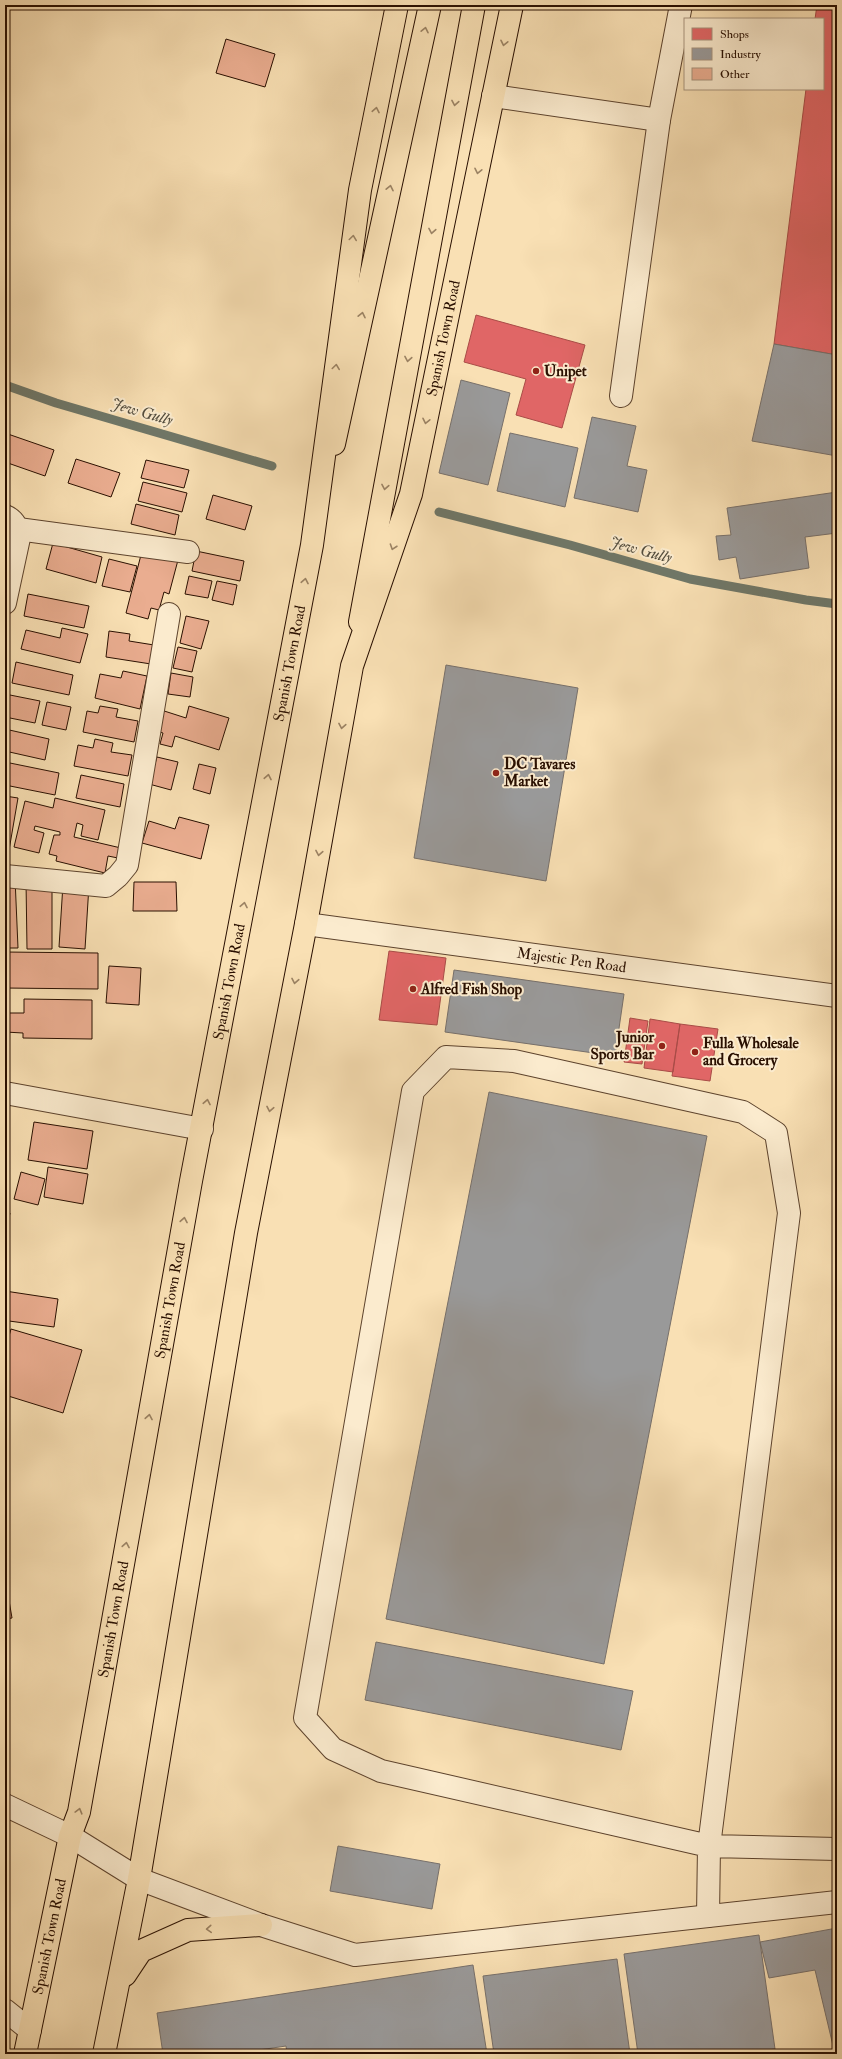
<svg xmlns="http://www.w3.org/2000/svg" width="842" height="2059" font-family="'IM FELL Double Pica',serif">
  <rect width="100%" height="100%" fill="#f9e0b4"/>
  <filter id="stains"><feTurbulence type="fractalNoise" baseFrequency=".005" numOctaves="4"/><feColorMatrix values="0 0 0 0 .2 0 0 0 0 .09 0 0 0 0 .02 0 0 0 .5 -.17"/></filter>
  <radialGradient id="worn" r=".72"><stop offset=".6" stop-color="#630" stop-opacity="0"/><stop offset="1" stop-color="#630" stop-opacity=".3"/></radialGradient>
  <!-- shops -->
  <path fill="#e06666" stroke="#a94c47" d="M817,5H837V355L774,344L806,89H823V19H815Z
    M476,315L585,345L562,428L516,415L526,379L464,362Z
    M389,951L446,958L437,1025L379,1020Z
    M630,1018L648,1021L642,1064L624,1062Z
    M650,1019L680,1024L673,1072L644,1068Z
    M680,1024L718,1029L710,1081L672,1076Z"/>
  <!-- industry -->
  <path fill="#999" stroke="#77706b" d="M774,344L837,355V456L752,441Z
    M461,380L510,393L488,485L439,473Z
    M592,417L636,426L627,466L647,470L638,512L574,498Z
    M510,433L578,448L565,507L497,491Z
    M837,492V533L805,537L809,568L740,579L736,557L719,560L716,536L731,535L727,508Z
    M446,665L578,688L546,881L414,858Z
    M454,970L624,994L615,1056L445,1032Z
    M489,1092L707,1136L604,1664L386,1619Z
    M376,1642L633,1691L621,1750L365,1700Z
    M338,1846L440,1864L432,1909L330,1891Z
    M837,1928V2054H835L815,1970L769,1978L760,1942Z
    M759,1935L775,2049L735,2054H638L624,1954Z
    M617,1959L630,2054H494L483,1976Z
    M473,1965L487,2054H287L286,2046L232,2054H163L157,2013Z"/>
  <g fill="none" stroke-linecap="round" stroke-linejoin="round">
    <!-- stream -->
    <path stroke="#6f7768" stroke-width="9" d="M5,385L56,403L272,466
      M439,512L570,545L690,579L806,600L837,604"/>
  </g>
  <!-- building -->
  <path fill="#eaad90" stroke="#290f00" d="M226,39L275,54L265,87L216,73Z
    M5,433L54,450L45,476L5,462Z
    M76,459L120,473L111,497L68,483Z
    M146,460L189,470L184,488L141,478Z
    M143,482L187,493L182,512L138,501Z
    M213,495L252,506L245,530L206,519Z
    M136,504L179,515L175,535L131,524Z
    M53,543L102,557L96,583L46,569Z
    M142,551L178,560L169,594L164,592L159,610L151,608L148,619L126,613Z
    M196,551L244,561L240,581L192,571Z
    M109,559L137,566L130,592L102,586Z
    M189,576L212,581L208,598L185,594Z
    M217,581L237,585L233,605L212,600Z
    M28,594L89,606L84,628L24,616Z
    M186,616L209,621L201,649L180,643Z
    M62,628L88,634L80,663L21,649L26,630L60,638Z
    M109,631L130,634L129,641L154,645L151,664L106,657Z
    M178,647L197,651L192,672L173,668Z
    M16,662L73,675L69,695L12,683Z
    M123,671L147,676L140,709L95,698L100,674L121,678Z
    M171,673L193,677L190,697L168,694Z
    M5,694L40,701L35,723L5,717Z
    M47,702L71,707L66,730L42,725Z
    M100,706L118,709L116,717L138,721L134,742L83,732L87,711L98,713Z
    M189,706L229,718L219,750L175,736L172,747L160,744L163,733L152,730L158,709L186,718Z
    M5,729L49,739L45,760L5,751Z
    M95,739L113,743L111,752L132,755L128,776L74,766L78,745L93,748Z
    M157,757L178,762L171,790L149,784Z
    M5,762L59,773L55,795L5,785Z
    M199,764L216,768L210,794L193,789Z
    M81,775L124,784L120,807L76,798Z
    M5,796L18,798L8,856L5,855Z
    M55,798L105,810L98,840L81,836L83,825L77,823L74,837L121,848L118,858L108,856L105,873L56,861L57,856L49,854L54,835H60V832L35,826L34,830L44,833L39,853L14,847L25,801L53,808Z
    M179,817L209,825L201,859L142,843L149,821L175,829Z
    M5,878H15L18,948H5Z
    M26,881H52V949H27Z
    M134,882H176L177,911H133Z
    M63,884L89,885L85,949L59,947Z
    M5,952L98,953V989L5,988Z
    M109,966L141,968L139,1005L106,1003Z
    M24,999L92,1000V1039L23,1038V1033L5,1032V1013H24Z
    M34,1122L93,1131L87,1169L28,1160Z
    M48,1167L88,1174L83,1204L44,1197Z
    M21,1172L45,1179L38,1205L14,1199Z
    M5,1212L10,1213L7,1227L5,1226Z
    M5,1291L58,1299L54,1327L9,1321L5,1331Z
    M11,1329L82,1350L63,1413L5,1395V1350Z
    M5,1577L12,1618L5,1619Z"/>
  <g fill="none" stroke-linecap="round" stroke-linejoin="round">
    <!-- minor casing -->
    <g stroke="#5d432d" stroke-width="24">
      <g id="minor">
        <path d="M493,96L659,120"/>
        <path d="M621,396L659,120L681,5"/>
        <path d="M5,516C15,520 18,528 19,538L5,603"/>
        <path d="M18,529L188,552"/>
        <path d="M5,876L106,886L118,876L127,865L169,614"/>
        <path id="s1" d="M306,924L837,996"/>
        <path d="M5,1093L202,1129"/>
        <path d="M5,1805L70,1836L139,1879L261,1925L355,1955L837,1902"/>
        <path d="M708,1916L709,1846L789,1213L776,1133L743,1112L514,1061L446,1057L413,1091L305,1718L333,1749L381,1771L709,1846L837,1849"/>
        <path d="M5,2010L30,2030"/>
      </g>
    </g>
    <!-- major casing -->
    <g stroke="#290f00" stroke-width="24">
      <path id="major" d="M334,444L430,5
        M360,622L474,5"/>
    </g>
    <!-- highway casing -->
    <g stroke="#290f00" stroke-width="24">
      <g id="highway">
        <path d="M125,1975L141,1951L188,1930L261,1925"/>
        <path id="s2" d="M25,2054L70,1836L79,1812L191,1181L312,545L360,190L397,5"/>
        <path id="s3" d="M104,2054L139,1879L246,1233L306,924L352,666L411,494L512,5"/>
      </g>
    </g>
    <!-- minor -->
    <use href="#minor" stroke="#fbebce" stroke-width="22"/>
    <!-- major -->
    <use href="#major" stroke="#f9e0b4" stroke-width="22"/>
    <!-- highway -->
    <use href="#highway" stroke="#f9e0b4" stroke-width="22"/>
  </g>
  <!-- one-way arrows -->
  <defs><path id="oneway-chevron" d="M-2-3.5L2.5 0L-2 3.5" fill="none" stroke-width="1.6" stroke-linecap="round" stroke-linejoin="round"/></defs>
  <g stroke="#9b8263">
    <use href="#oneway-chevron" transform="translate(425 30) rotate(-78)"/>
    <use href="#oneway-chevron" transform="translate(504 43) rotate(102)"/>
    <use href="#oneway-chevron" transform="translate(455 103) rotate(100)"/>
    <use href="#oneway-chevron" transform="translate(376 110) rotate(-79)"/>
    <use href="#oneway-chevron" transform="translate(478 171) rotate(102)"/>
    <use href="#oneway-chevron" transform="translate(390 188) rotate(-78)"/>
    <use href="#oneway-chevron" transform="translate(432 231) rotate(100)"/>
    <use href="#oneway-chevron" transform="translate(353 238) rotate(-82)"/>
    <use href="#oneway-chevron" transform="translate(362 315) rotate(-78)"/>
    <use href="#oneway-chevron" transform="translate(408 359) rotate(100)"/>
    <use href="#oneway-chevron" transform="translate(336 367) rotate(-82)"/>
    <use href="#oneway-chevron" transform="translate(426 421) rotate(102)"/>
    <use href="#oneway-chevron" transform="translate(385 487) rotate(100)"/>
    <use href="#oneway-chevron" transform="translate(393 547) rotate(109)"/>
    <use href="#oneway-chevron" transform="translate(305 581) rotate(-79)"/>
    <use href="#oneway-chevron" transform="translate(342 726) rotate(100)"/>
    <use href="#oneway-chevron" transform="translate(268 777) rotate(-79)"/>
    <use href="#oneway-chevron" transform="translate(319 853) rotate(100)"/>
    <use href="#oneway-chevron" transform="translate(244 905) rotate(-79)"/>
    <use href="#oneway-chevron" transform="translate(295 981) rotate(101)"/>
    <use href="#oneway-chevron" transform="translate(207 1102) rotate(-79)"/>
    <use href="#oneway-chevron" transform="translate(270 1109) rotate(101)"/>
    <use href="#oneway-chevron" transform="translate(184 1220) rotate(-80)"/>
    <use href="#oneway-chevron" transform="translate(149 1417) rotate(-80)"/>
    <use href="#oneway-chevron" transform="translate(126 1545) rotate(-80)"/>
    <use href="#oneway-chevron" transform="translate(79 1811) rotate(-75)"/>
    <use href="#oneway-chevron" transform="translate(209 1929) rotate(176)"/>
  </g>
  <!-- markers -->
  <g fill="#8f2418" stroke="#fbebce" stroke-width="1.5">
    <circle cx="536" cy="371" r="4"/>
    <circle cx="496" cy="773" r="4"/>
    <circle cx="413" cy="989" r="4"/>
    <circle cx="662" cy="1046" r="4"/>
    <circle cx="695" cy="1052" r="4"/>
  </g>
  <g text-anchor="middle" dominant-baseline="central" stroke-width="4" stroke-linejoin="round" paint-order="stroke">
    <!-- street labels -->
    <g font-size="15" fill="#290f00" stroke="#fbebce">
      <text stroke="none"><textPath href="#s3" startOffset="1751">Spanish Town Road</textPath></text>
      <text stroke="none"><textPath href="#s2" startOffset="1416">Spanish Town Road</textPath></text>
      <text stroke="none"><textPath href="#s1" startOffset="268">Majestic Pen Road</textPath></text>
      <text stroke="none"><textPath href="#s2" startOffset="1092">Spanish Town Road</textPath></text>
      <text stroke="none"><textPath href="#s2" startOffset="768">Spanish Town Road</textPath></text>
      <text stroke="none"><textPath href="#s2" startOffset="444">Spanish Town Road</textPath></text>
      <text stroke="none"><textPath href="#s2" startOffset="120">Spanish Town Road</textPath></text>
    </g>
    <!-- poi labels -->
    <g font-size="15" font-weight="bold" fill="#290f00" stroke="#fbebce" text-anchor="start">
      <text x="544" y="371">Unipet</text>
      <text x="504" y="764">DC Tavares<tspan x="504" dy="17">Market</tspan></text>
      <text x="421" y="989">Alfred Fish Shop</text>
      <text x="654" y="1037" text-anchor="end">Junior<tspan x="654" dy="17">Sports Bar</tspan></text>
      <text x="703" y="1043">Fulla Wholesale<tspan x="703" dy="17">and Grocery</tspan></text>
    </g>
    <!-- water labels -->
    <g font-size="16" font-style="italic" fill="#524c3d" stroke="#fbebce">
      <text transform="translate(142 412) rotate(16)">Jew Gully</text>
      <text transform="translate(641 550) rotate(15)">Jew Gully</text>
    </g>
  </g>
  <!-- margin -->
  <rect width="842" height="2059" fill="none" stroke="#f9e0b4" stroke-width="20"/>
  <rect x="6" y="6" width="830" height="2047" fill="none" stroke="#290f00" stroke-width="2"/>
  <rect x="10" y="10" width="822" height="2039" fill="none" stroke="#290f00"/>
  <!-- legend -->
  <rect x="684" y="18" width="140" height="72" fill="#fbebce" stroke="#a7937c"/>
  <rect x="692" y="28" width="20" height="12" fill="#e06666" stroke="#a7937c"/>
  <text x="720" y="38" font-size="12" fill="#290f00">Shops</text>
  <rect x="692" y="48" width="20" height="12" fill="#999999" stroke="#a7937c"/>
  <text x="720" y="58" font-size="12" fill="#290f00">Industry</text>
  <rect x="692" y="68" width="20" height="12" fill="#eaad90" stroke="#a7937c"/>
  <text x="720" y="78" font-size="12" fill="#290f00">Other</text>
  <rect width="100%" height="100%" filter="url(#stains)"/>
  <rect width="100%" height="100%" fill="url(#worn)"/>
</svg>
